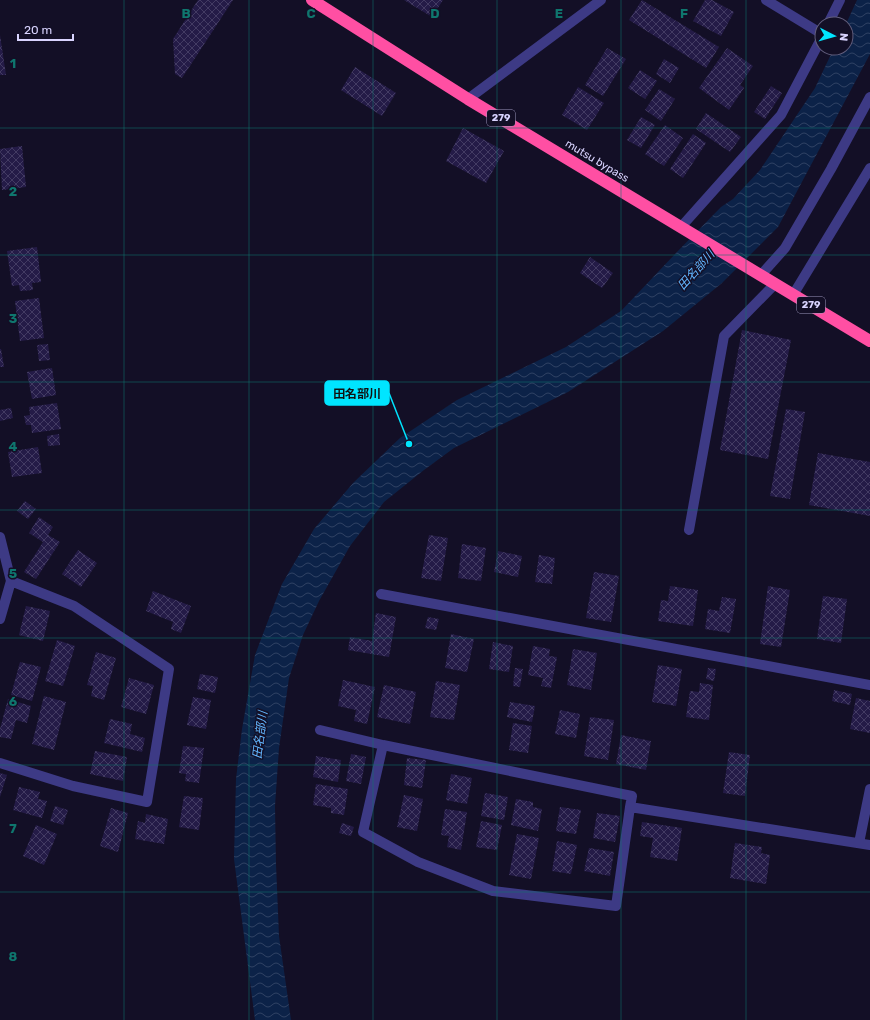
<svg xmlns="http://www.w3.org/2000/svg" width="870" height="1020" font-family="Rubik,'Noto Sans JP',sans-serif">
  <defs>
    <pattern id="water-waves" width="16" height="10" patternUnits="userSpaceOnUse"><rect width="16" height="10" fill="#0c2248"/><path d="M0 5q4-4 8 0t8 0" fill="none" stroke="#2f4163"/></pattern>
    <pattern id="building-cross-hatch" width="8" height="8" patternUnits="userSpaceOnUse"><rect width="8" height="8" fill="#241b47"/><path d="M0 0l8 8M0 8l8-8" fill="none" stroke="#433b63"/></pattern>
  </defs>
  <rect width="100%" height="100%" fill="#130f26"/>
  <!-- water -->
  <path fill="url(#water-waves)" d="M857,0H870V54L778,227L722,283L663,331L568,392L454,448L424,470L384,502L350,546L319,601L303,635L289,678L279,748L275,806L276,864L279,936L291,1020H255L234,859L236,779L242,729L255,655L282,584L314,529L353,483L400,438L457,400L566,347L621,311L676,253L721,207L733,199L760,170L815,88L834,48H846V24Z"/>
  <!-- building -->
  <path fill="url(#building-cross-hatch)" d="M198,0H233L182,78L175,74L173,39Z
    M404,0H443L432,17Z
    M642,0L719,47L706,68L629,20Z
    M705,0H712L734,12L721,36L693,21Z
    M0,35L6,75H0Z
    M607,48L626,59L603,96L585,85Z
    M727,48L753,66L740,85L744,88L729,110L699,88Z
    M664,59L679,68L670,83L656,74Z
    M355,67L396,93L382,116L341,90Z
    M640,70L657,81L645,99L628,88Z
    M771,86L782,93L765,119L754,112Z
    M578,87L604,103L587,130L562,115Z
    M659,89L675,99L661,121L645,110Z
    M706,113L741,137L730,152L696,129Z
    M641,117L655,125L641,148L627,140Z
    M665,125L683,138L664,166L645,154Z
    M463,128L504,151L486,183L446,161Z
    M693,134L706,143L683,178L670,169Z
    M22,146L26,187L2,190L0,149Z
    M37,247L41,282L32,283L33,290L20,291L19,285L12,286L7,251Z
    M590,257L613,273L602,288L580,273Z
    M39,298L44,338L20,341L15,301Z
    M742,330L791,340L768,459L720,450Z
    M48,344L50,360L39,361L37,345Z
    M0,349H1L4,367H0Z
    M52,368L56,395L32,399L27,372Z
    M57,403L61,429L32,433L31,425H26L24,416L30,415L29,407Z
    M11,408L13,418L0,421V410Z
    M786,409L805,412L790,499L770,496Z
    M59,434L60,445L48,446L47,436Z
    M38,447L42,473L12,477L8,452Z
    M818,453L870,462V516L809,505Z
    M25,501L36,509L28,519L17,511Z
    M39,517L53,527L48,535L60,542L36,579L24,572L43,542L29,533Z
    M429,535L448,538L441,581L421,578Z
    M462,544L486,548L481,581L458,578Z
    M78,550L97,563L81,587L62,574Z
    M498,551L522,556L518,577L494,572Z
    M539,555L555,558L552,584L535,582Z
    M594,572L619,576L611,622L586,618Z
    M670,586L698,590L693,626L658,621L661,600L668,601Z
    M768,586L790,590L781,647L760,644Z
    M153,591L191,606L181,633L171,629L173,622L146,611Z
    M823,596L847,599L841,643L817,639Z
    M722,597L736,599L730,633L705,629L708,609L719,611Z
    M26,606L50,611L43,641L19,635Z
    M376,613L396,617L389,657L348,650L350,637L372,641Z
    M428,617L439,619L436,630L425,628Z
    M451,634L474,639L467,672L445,668Z
    M57,640L75,646L63,686L45,681Z
    M493,642L513,646L509,672L489,669Z
    M533,646L550,649L549,656L557,657L551,688L541,686L543,678L528,675Z
    M573,649L597,653L591,690L567,685Z
    M96,652L116,658L104,700L91,696L93,686L87,685Z
    M20,662L41,667L32,701L11,695Z
    M658,665L682,669L676,706L652,702Z
    M515,668L523,669L520,687L513,686Z
    M708,668L716,669L714,681L706,679Z
    M200,674L218,677L215,693L197,689Z
    M129,678L154,685L146,714L121,707Z
    M343,680L375,687L367,724L354,721L356,710L338,706Z
    M436,681L460,685L454,720L430,717Z
    M700,683L713,685L709,720L686,717L690,691L699,692Z
    M384,685L416,692L410,724L377,717Z
    M834,690L852,694L850,705L832,701Z
    M44,696L66,702L54,750L32,744Z
    M193,697L211,700L206,729L187,725Z
    M856,698L870,701V733L850,729Z
    M8,699L31,706L27,723L16,720L11,739L0,737V729Z
    M510,702L535,706L532,722L507,717Z
    M560,710L580,714L576,738L555,734Z
    M590,717L614,720L608,760L584,756Z
    M110,719L132,724L130,734L145,738L142,752L104,743Z
    M513,723L532,726L528,753L509,750Z
    M621,735L651,741L646,770L616,764Z
    M183,746L204,748L199,783L185,781L186,774L179,773Z
    M95,751L127,757L123,781L90,774Z
    M729,752L750,755L745,796L723,793Z
    M351,754L366,757L361,784L346,781Z
    M316,756L341,760L338,782L313,777Z
    M407,758L426,760L422,788L404,785Z
    M0,773L7,775L0,797Z
    M451,774L472,778L467,804L446,800Z
    M316,784L348,789L344,815L331,813V808L313,805Z
    M19,787L40,792L38,799L47,801L42,818L13,810Z
    M485,793L508,797L504,820L481,816Z
    M404,795L423,799L417,831L397,827Z
    M184,796L203,798L199,830L179,827Z
    M516,799L533,802V807L542,809L538,831L511,825Z
    M55,806L68,810L63,825L50,821Z
    M560,807L581,810L576,834L556,831Z
    M111,808L128,813L118,852L100,846Z
    M445,809L467,812L461,850L447,847L449,836L441,835Z
    M597,813L620,816L615,842L593,838Z
    M146,814L168,819L164,844L135,839L138,821L145,823Z
    M481,821L502,825L497,850L476,847Z
    M642,822L682,828L677,861L650,857L653,838L640,836Z
    M342,823L354,827L351,836L339,833Z
    M36,825L57,834L44,865L23,856Z
    M517,834L539,838L531,879L509,875Z
    M557,841L577,845L571,874L552,871Z
    M735,843L762,847L761,853L770,855L766,884L730,878Z
    M589,848L614,852L610,876L584,871Z"/>
  <g fill="none" stroke-linecap="round" stroke-linejoin="round">
    <!-- minor -->
    <path stroke="#3d3a85" stroke-width="10" d="M766,0L822,34
      M828,24L840,0
      M468,99L601,0
      M681,227L781,115L822,37
      M761,275L785,248L831,169L870,97
      M793,295L870,168
      M689,530L724,336L775,284
      M0,537L11,581L0,619
      M381,594L870,685
      M320,730L383,745L632,796L630,807L870,845
      M383,745L363,832L418,862L493,891L616,906L630,807
      M0,763L73,786L147,802L169,669L74,606L11,581
      M859,843L870,789"/>
    <!-- highway -->
    <path stroke="#ff4fa3" stroke-width="12" d="M312,0L468,99L870,341"/>
  </g>
  <!-- grid -->
  <path fill="none" stroke="#0f766e" stroke-width="1" stroke-opacity="0.55" d="M124,0V1020M249,0V1020M373,0V1020M497,0V1020M621,0V1020M746,0V1020M0,128H870M0,255H870M0,382H870M0,510H870M0,638H870M0,765H870M0,892H870"/>
  <g text-anchor="middle" dominant-baseline="central" stroke-width="3" stroke-linejoin="round" paint-order="stroke">
    <!-- shield labels -->
    <g fill="#130f26" stroke="#9e99be" stroke-width="1">
      <rect x="487" y="110" width="28" height="16" rx="3"/>
      <rect x="797" y="297" width="28" height="16" rx="3"/>
    </g>
    <g font-size="10" font-weight="bold" fill="#d9d4ff">
      <text x="501" y="118">279</text>
      <text x="811" y="305">279</text>
    </g>
    <!-- street labels -->
    <g font-size="11" fill="#d9d4ff" stroke="#130f26">
      <text transform="translate(597 161) rotate(31)">mutsu bypass</text>
    </g>
    <!-- water labels -->
    <g font-size="12" font-style="italic" fill="#62b6ff" stroke="#130f26">
      <text transform="translate(696 270) rotate(-48)">田名部川</text>
      <text transform="translate(260 735) rotate(-83)">田名部川</text>
    </g>
  </g>
  <g font-size="13" text-anchor="middle" font-weight="bold" fill="#0f766e" stroke="#130f26" stroke-width="3" stroke-linejoin="round" paint-order="stroke">
    <text x="186" y="18">B</text>
    <text x="311" y="18">C</text>
    <text x="435" y="18">D</text>
    <text x="559" y="18">E</text>
    <text x="684" y="18">F</text>
    <text x="13" y="68">1</text>
    <text x="13" y="196">2</text>
    <text x="13" y="323">3</text>
    <text x="13" y="451">4</text>
    <text x="13" y="578">5</text>
    <text x="13" y="706">6</text>
    <text x="13" y="833">7</text>
    <text x="13" y="961">8</text>
  </g>
  <!-- callouts -->
  <path fill="none" stroke="#00e5ff" stroke-width="1.5" d="M409 444L389 393"/>
  <circle fill="#00e5ff" stroke="#130f26" stroke-width="1.5" cx="409" cy="444" r="4"/>
  <rect fill="#00e5ff" stroke="#00e5ff" stroke-width="1.5" x="325" y="381" width="64" height="24" rx="4"/>
  <g font-size="12" text-anchor="middle" font-weight="bold" fill="#111">
    <text x="357" y="398">田名部川</text>
  </g>
  <!-- north arrow -->
  <g transform="translate(834 36) rotate(96)"><circle r="19" fill="#130f26" stroke="#625e7d"/>
  <path d="M0-3L7 15L0 10L-7 15Z" fill="#00e5ff"/>
  <text y="-6" font-size="11" font-weight="bold" text-anchor="middle" fill="#d9d4ff">N</text>
  </g>
  <!-- scale -->
  <path d="M18 34v6h55v-6" fill="none" stroke="#d9d4ff" stroke-width="2"/>
  <text x="24" y="34" font-size="12" fill="#d9d4ff" stroke="#130f26" stroke-width="3" paint-order="stroke">20 m</text>
</svg>
